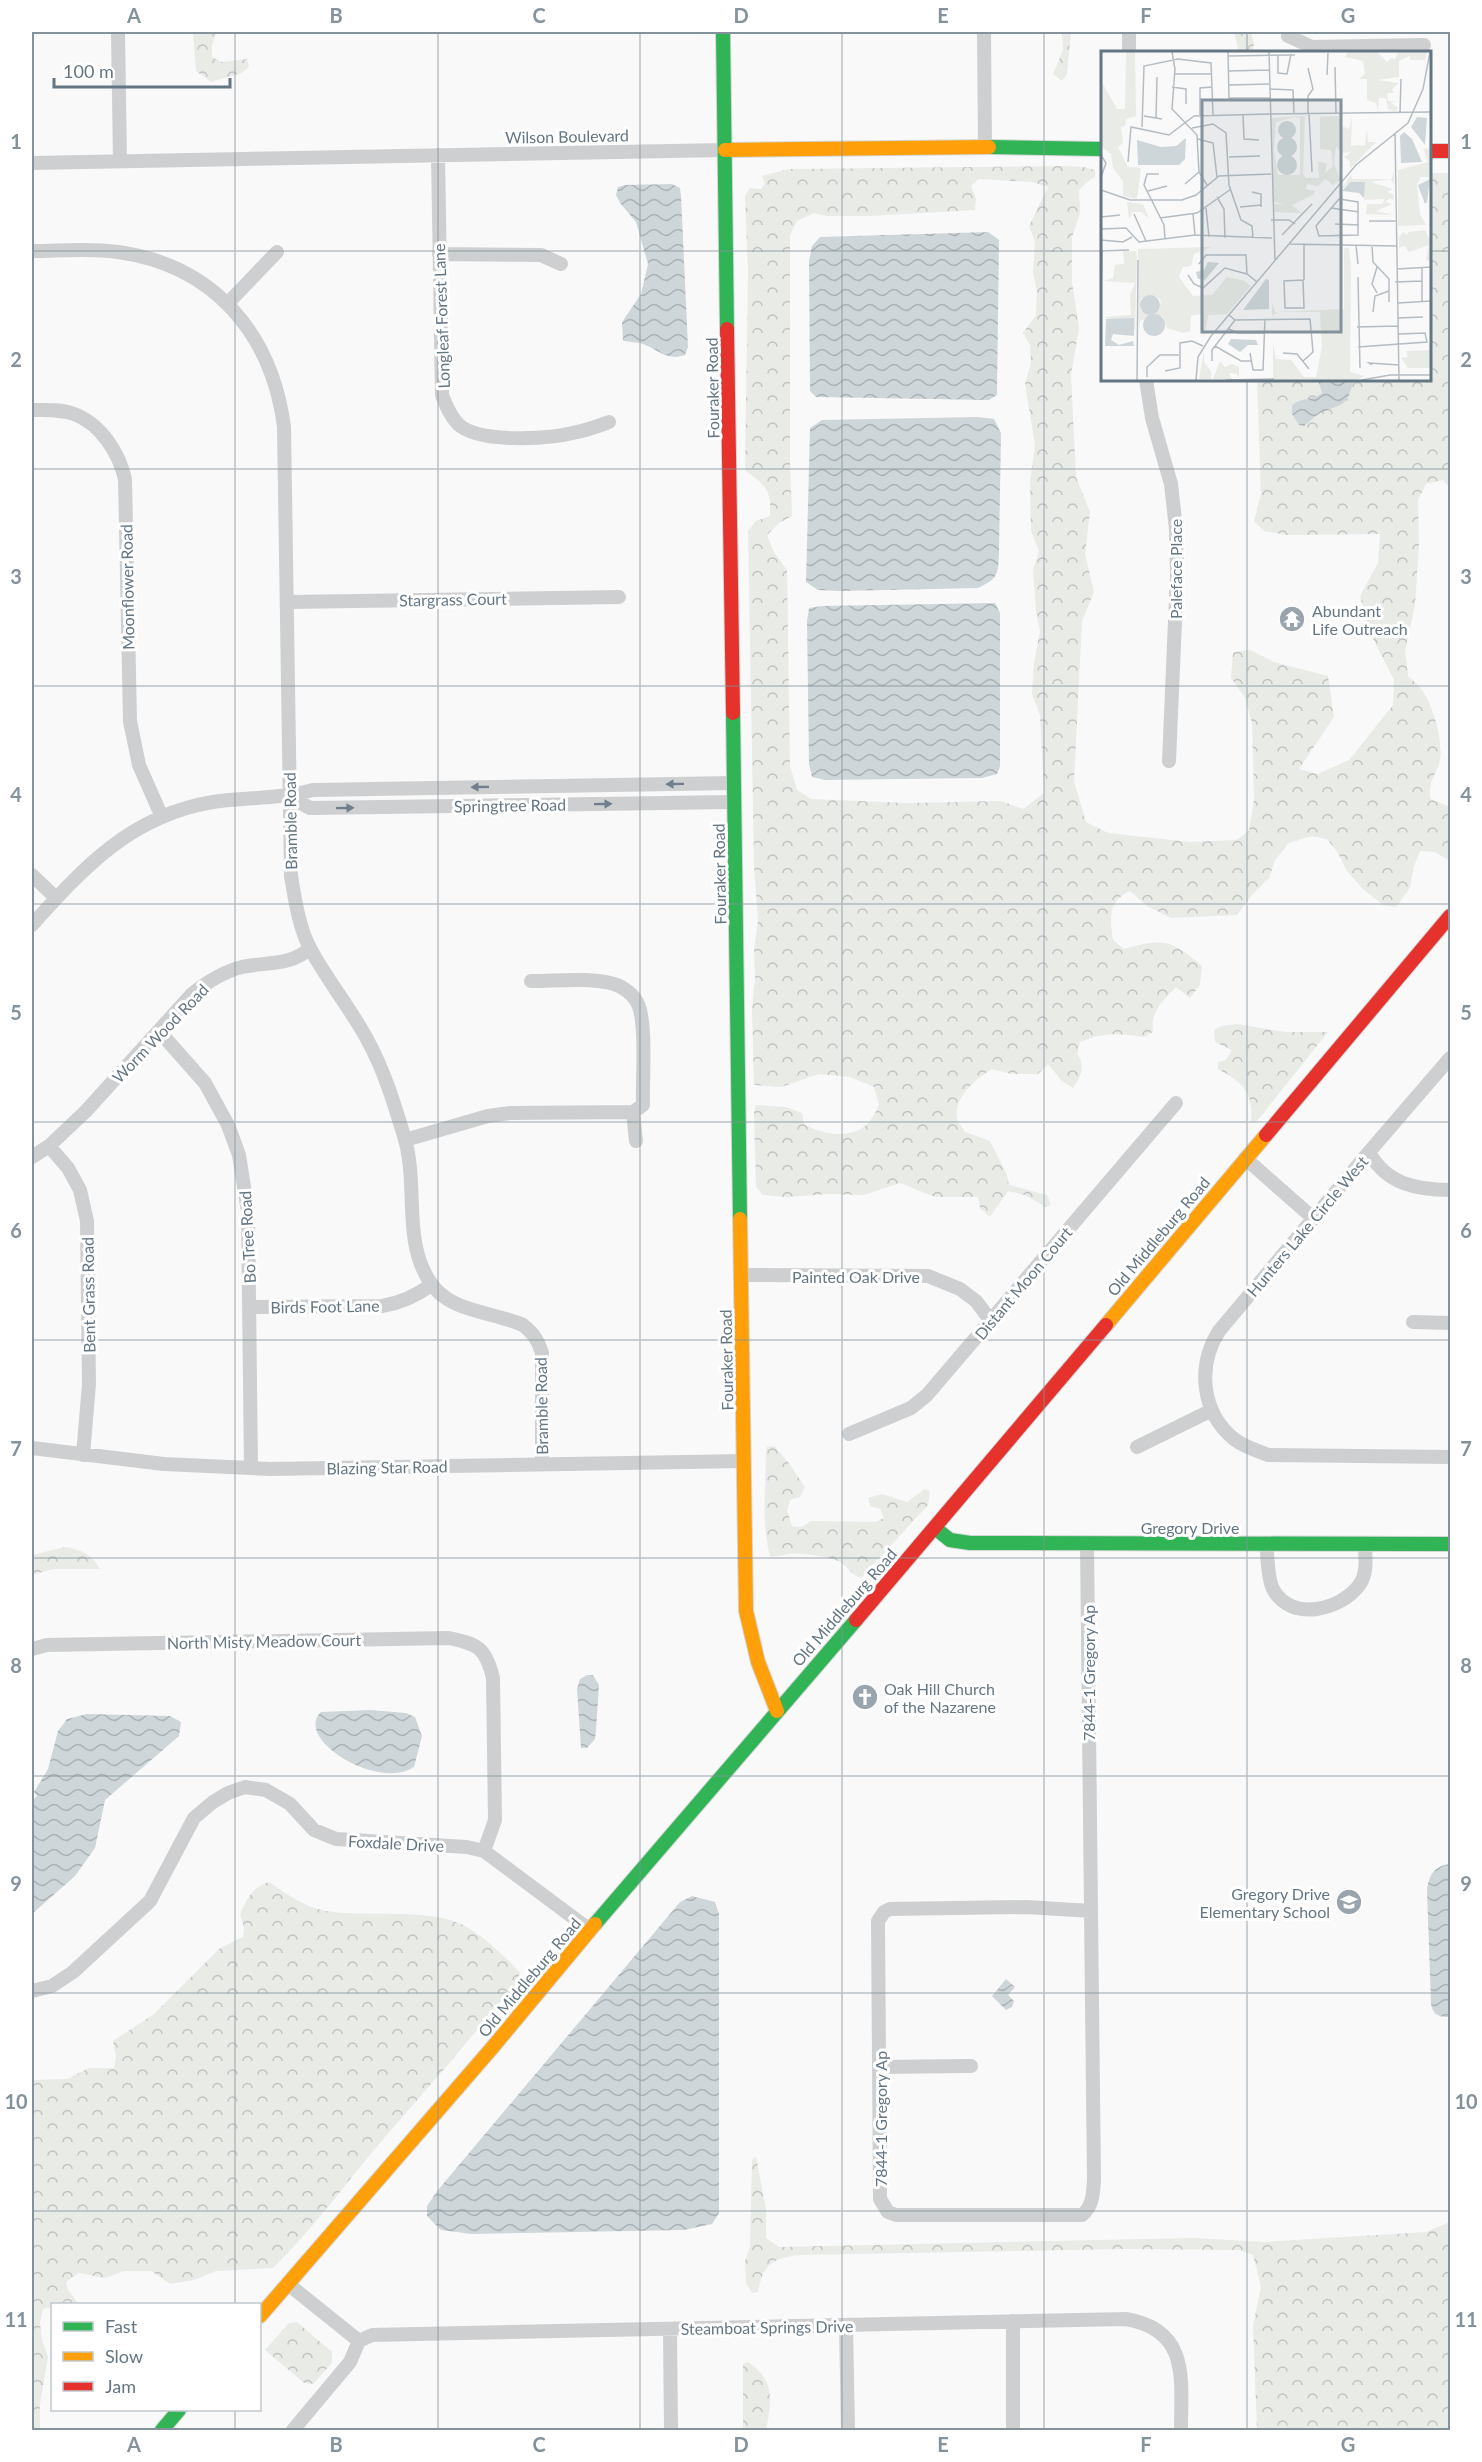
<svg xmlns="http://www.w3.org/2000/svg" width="1482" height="2462" font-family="Lato,sans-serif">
  <defs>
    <pattern id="forest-crowns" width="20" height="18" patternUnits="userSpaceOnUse" patternTransform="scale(1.5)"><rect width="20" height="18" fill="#e8ebe6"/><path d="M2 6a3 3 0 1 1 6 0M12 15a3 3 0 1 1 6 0" fill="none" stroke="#c0c3c0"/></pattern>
    <pattern id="water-waves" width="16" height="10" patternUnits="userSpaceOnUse" patternTransform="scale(1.5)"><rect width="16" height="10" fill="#ced6d9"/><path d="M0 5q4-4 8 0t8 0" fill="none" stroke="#abb2b5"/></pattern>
  </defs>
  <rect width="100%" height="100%" fill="#f9f9f9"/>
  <!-- forest -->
  <path fill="url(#forest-crowns)" fill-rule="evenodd" d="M193,32H217L212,45V57L222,62L247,59L249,67L242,73L211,82L196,71Z
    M1062,32H1071L1067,74L1062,81L1053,74L1063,50Z
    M1234,32H1251L1254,44L1252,52H1239Z
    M1063,166L1083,167L1095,170V177L1087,182L1079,190L1080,213L1072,237V282L1079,328L1071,375L1076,477L1090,512L1085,554L1094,592L1082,621L1074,781L1086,822L1108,833L1190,842L1236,840L1249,831L1254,800L1252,723L1245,698L1231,678L1233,652L1250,650L1274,662L1328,676L1334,717L1299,769L1318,774L1349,760L1393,705L1394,680L1370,633L1360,596L1378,563L1380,534L1286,535L1264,531L1254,521L1261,494L1257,380H1430V173H1450V488L1443,480L1426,484L1418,500L1419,544L1415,605L1405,651L1408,676C1412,680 1418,684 1421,689C1433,703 1445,747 1439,764C1433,781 1429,779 1430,799L1450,807V861L1435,852L1420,851L1413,869L1410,888L1396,907L1383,905L1363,889L1347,871L1338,853L1327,839L1312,836L1289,843L1275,860L1269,878L1251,896L1237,915L1171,918L1147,906L1130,891C1107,901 1110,920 1113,940L1124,949C1162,938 1171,939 1202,966L1200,985L1190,998L1176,987C1163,1001 1150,1011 1153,1032L1144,1037C1118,1033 1104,1032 1080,1042L1077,1054C1086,1067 1081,1076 1073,1088L1062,1081L1048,1064L1038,1074H1011L992,1069C976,1079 953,1097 957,1119C958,1123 963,1128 965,1132L990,1141L1007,1175L1009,1185L1047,1195L1051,1205L1046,1207L1025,1195L1008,1191L990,1217L980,1208L978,1197H935L900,1183L864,1195L829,1194L786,1197L763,1195L756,1187L754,1112L756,1105L786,1107L802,1113L804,1124C822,1135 854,1140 869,1122C873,1118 876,1111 879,1105L874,1087L850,1077L819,1074L781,1087L754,1085L752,1009L755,978L754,950L758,920L754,866L748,531L756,521L770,516C772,490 765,485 745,470L748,269L745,196L750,188L761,189L765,183L762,176L789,169ZM979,179L1032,182L1048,187L1029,226L1035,242L1033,272L1037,292L1036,315L1023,333L1030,345L1031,363L1025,384L1035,445L1030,481L1031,531L1039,551L1033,570L1036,612L1040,631L1034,663L1032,694L1040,715L1044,793L1023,809L1001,801L906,803L811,799L797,790L790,766L787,570L774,552L767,535L779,523L792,516L790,462V235L797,221L814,213L827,216H870L975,210L976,199L971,186Z
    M1237,1024L1285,1032H1328L1257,1121L1251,1122C1254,1092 1242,1082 1218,1069V1062L1226,1060L1232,1050L1215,1042L1214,1030L1222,1026Z
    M774,1446L788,1462L805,1487L800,1497L790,1500L787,1510L792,1526L802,1527L811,1521L875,1522L884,1518L880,1509L870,1506L868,1498L882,1494L907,1502L925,1489L930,1491L928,1505L861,1578C850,1574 847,1565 838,1561C827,1557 800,1552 789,1554C781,1555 779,1557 770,1556C761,1523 766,1485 766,1450L767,1447Z
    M65,1547C81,1550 92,1554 100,1569H53L32,1575V1555Z
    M269,1882C287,1894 304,1907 326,1911C367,1918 427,1907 463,1925C482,1935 506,1957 520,1973C515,1994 504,1996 491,2012C458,2055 421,2095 385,2137C348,2180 314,2228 273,2268L216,2271L194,2280L170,2284L151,2271H125L104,2278L79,2273L66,2282L68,2290L78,2303L52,2304V2307L43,2309L40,2323L42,2340L48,2357L40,2404V2430H32V2080L67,2079L89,2068H114L116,2057L113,2041L154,2014L220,1948L243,1937L244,1927L240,1915C246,1900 252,1887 269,1882Z
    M756,2156L766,2209V2238L779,2247L1193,2238L1263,2242L1426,2232L1450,2222V2430H1257L1253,2326L1261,2286L1253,2255L1239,2250L1124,2249L798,2255C772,2259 763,2264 758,2292L752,2293L746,2283L745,2261L750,2247L752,2160Z
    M297,2322L332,2352V2363L313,2384L304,2383L265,2350L289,2323Z
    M748,2362C775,2380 772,2401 766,2430H743V2364Z"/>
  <!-- water -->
  <path fill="url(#water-waves)" d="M672,184L680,188L681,196L688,347L685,355C667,361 659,350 643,344C637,342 629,342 623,341L622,322L641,294L648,264L636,222L620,203L616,195L618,187L625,185Z
    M988,232L999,240L997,395L989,400L816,397L810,391L809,261L812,246L820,237Z
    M1318,380H1354C1346,406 1347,402 1323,412C1316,414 1310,422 1304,426L1299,425L1292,414V405C1302,397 1315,400 1322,393Z
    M978,417L994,419L1001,433L999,552C998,574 999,578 978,588L839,591L818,590L806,582L810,428L822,420Z
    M995,603L1000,613V767L997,774L982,778L825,780L812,777L809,764L807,621L809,608L822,606Z
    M587,1675H593L599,1685L596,1730L595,1739L587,1748H581L577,1689L580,1679Z
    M371,1710L406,1713L415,1717L422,1736L414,1767C379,1791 293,1739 321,1712Z
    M87,1714L170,1716L181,1722L179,1736L105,1800L95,1848L75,1876L32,1914V1801L37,1796L34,1792L48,1769L58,1731L67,1719Z
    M1450,1864V2017C1440,2017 1433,2016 1431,2004L1427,1890C1429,1875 1434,1866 1450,1864Z
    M692,1896L715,1902L719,1914V2213L712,2224L684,2230L471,2234L441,2230L427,2216V2206L438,2190L680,1902Z
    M1006,1979L1015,1987L1008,1995L1014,2001L1012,2007L1006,2010L992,1996Z"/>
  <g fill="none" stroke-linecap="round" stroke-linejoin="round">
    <!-- fast casing -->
    <g stroke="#d5d6d7" stroke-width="16">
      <path id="fast" d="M723,32L727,329
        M989,147L1102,149
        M733,713L740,1219
        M935,1528L950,1540L970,1543L1450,1544
        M595,1924L856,1620
        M162,2430L179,2410"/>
    </g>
    <!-- slow casing -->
    <g stroke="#d5d6d7" stroke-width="16">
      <path id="slow" d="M725,150L989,147
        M740,1219L746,1611L758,1662L777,1711
        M1106,1325L1266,1135
        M260,2316L492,2048L595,1924"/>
    </g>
    <!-- jam casing -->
    <g stroke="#d5d6d7" stroke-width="16">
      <path id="jam" d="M1430,151H1450
        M727,329L733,713
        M1266,1135L1450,916
        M856,1620L1106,1325"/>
    </g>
    <!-- street -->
    <path stroke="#cecfd0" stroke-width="14" d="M118,32L120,161
      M984,32L985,147
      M1288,36L1312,47L1424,45
      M1129,52V32
      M438,155L442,395C446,405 450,416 458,424C479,444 550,439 577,432C588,430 598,426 609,422
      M32,163L725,150
      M32,251C60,251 90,248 118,252C214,265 272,334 284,427L291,876C295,899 299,929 311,950C328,981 350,1008 367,1039C384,1070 394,1103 404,1136C419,1185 402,1240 430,1282C450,1313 492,1311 523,1325C533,1333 538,1340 542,1353V1464
      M439,254L541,255L561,264
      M228,303L277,252
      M1146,380L1152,418L1171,484L1176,529L1177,574L1169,761
      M32,410C46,410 61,409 74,414C101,424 119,453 125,479L130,721L139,765L162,817
      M287,602L619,597
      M290,797L310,808L734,802
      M32,875L56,898
      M32,925C84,867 132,815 213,802C247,797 280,799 313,790L733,783
      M531,981C559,981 588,977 614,984C624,987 634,995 638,1004C647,1025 642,1080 643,1105L633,1112
      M159,1031L205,1083L228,1125L239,1155L248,1212L251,1468
      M1450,1058L1369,1152L1219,1331C1197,1366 1201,1412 1234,1439C1244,1447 1256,1450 1268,1455L1450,1457
      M633,1112L636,1141
      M405,1140L488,1116L510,1113L633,1112
      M49,1146L68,1168L80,1190L87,1221L89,1384L83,1455
      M1369,1152C1386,1184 1417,1190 1450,1190
      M32,1157L49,1146L86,1111L192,994C207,982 222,972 242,967C264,962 292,966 310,948
      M1245,1158L1313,1218
      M742,1275L928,1276L960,1289L976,1301L991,1321
      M250,1307L382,1306C401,1303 416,1296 431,1285
      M1413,1322L1450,1323
      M849,1434L911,1408L927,1395L1176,1103
      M1137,1447L1212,1410
      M32,1448L164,1464L270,1469L744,1461
      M1266,1543C1268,1557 1267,1577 1273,1589C1291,1623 1342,1610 1360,1584C1368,1572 1365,1557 1365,1543
      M1087,1544L1091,1911
      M32,1649L47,1645L449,1638C478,1644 486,1648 493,1678L495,1820L484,1851
      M1026,1907L1091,1911L1094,2180C1093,2194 1093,2206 1082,2215H896L888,2212L880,2199L878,1921L884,1912L890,1909Z
      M32,1991L52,1986L73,1972L150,1901L194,1818L213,1802L228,1793L245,1787L266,1790L290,1804L314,1830L336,1839L467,1847L484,1851L590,1930
      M879,2067L971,2066
      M288,2284L359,2341
      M1013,2321V2430
      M846,2325L848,2430
      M670,2329L671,2430
      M359,2341L372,2335L1126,2319C1190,2330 1181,2379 1181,2430
      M293,2430L350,2362L359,2341"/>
    <!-- fast -->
    <use href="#fast" stroke="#30b455" stroke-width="14"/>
    <!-- slow -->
    <use href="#slow" stroke="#ff9f0a" stroke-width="14"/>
    <!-- jam -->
    <use href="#jam" stroke="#e5322d" stroke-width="14"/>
  </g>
  <!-- one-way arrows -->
  <defs><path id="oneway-solid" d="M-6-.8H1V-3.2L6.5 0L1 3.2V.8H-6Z" transform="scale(1.5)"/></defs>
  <g fill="#707f8b">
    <use href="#oneway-solid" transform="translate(675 784) rotate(179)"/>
    <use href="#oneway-solid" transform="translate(480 787) rotate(179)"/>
    <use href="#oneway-solid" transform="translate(603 804) rotate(-1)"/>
    <use href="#oneway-solid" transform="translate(345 808) rotate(-1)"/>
  </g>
  <!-- grid -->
  <path fill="none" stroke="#84929c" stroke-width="1.5" stroke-opacity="0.55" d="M235,32V2304M438,32V2430M640,32V2430M842,32V2430M1044,32V2430M1247,32V52M32,251H1102M1430,251H1450M1247,380V2430M32,469H1450M32,686H1450M32,904H1450M32,1122H1450M32,1340H1450M32,1558H1450M32,1776H1450M32,1993H1450M32,2211H1450M235,2410V2430"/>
  <!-- icons -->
  <defs>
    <g id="temple-disc" transform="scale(1.35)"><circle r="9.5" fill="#99a4ac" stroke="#fff"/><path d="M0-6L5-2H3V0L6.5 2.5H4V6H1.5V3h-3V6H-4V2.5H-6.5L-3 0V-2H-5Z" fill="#fff"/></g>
    <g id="church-disc" transform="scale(1.35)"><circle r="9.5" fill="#99a4ac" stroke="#fff"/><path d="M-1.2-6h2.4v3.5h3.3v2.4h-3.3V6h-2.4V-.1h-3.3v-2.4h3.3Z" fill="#fff"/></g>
    <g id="school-disc" transform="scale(1.35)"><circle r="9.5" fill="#99a4ac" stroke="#fff"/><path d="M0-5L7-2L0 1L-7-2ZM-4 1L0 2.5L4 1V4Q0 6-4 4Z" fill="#fff"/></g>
  </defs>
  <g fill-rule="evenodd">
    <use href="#temple-disc" x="1292" y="619"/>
    <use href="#church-disc" x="865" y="1697"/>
    <use href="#school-disc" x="1349" y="1902"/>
  </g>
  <g text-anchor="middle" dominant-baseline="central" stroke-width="6" stroke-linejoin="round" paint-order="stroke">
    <!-- street labels -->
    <g font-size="16" fill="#657683" stroke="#fff">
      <text transform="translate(567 136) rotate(-1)">Wilson Boulevard</text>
      <text transform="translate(441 316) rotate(-92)">Longleaf Forest Lane</text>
      <text transform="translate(712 388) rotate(-91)">Fouraker Road</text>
      <text transform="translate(1175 569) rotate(-90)">Paleface Place</text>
      <text transform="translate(127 587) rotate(-91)">Moonflower Road</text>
      <text transform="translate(453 599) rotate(-1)">Stargrass Court</text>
      <text transform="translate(510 805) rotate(-1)">Springtree Road</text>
      <text transform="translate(290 821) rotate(-91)">Bramble Road</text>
      <text transform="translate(719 874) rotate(-91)">Fouraker Road</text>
      <text transform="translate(160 1033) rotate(-46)">Worm Wood Road</text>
      <text transform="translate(1307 1226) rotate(-50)">Hunters Lake Circle West</text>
      <text transform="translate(1158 1236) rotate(-50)">Old Middleburg Road</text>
      <text transform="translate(247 1237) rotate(-93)">Bo Tree Road</text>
      <text x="856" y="1276">Painted Oak Drive</text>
      <text transform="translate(1023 1283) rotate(-50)">Distant Moon Court</text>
      <text transform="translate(88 1295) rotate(-91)">Bent Grass Road</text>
      <text transform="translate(325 1306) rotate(-1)">Birds Foot Lane</text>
      <text transform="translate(726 1360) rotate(-91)">Fouraker Road</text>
      <text transform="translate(541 1406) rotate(-91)">Bramble Road</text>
      <text transform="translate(387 1467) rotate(-1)">Blazing Star Road</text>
      <text x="1190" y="1527">Gregory Drive</text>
      <text transform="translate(844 1607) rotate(-49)">Old Middleburg Road</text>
      <text transform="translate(264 1641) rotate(-1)">North Misty Meadow Court</text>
      <text transform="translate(1088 1673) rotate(-90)">7844-1 Gregory Ap</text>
      <text transform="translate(396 1843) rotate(3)">Foxdale Drive</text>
      <text transform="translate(529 1977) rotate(-50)">Old Middleburg Road</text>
      <text transform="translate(880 2119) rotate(-90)">7844-1 Gregory Ap</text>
      <text transform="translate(767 2327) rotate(-1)">Steamboat Springs Drive</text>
    </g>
    <!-- poi labels -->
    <g font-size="16" fill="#657683" stroke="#fff" text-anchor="start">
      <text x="1312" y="610">Abundant<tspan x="1312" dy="18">Life Outreach</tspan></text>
      <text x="884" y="1688">Oak Hill Church<tspan x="884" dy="18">of the Nazarene</tspan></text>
      <text x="1330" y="1893" text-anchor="end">Gregory Drive<tspan x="1330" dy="18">Elementary School</tspan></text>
    </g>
  </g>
  <!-- overview -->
  <g transform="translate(1101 51)">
    <rect width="330" height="330" fill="#f9f9f9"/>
    <path d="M25,1H34L35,65L25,68L24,75L20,76L22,92L17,96L27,116L40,117L36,148L22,145V130L12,117L10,103L0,95V30L16,58H24ZM247,1H276L286,11L290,7L294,8L297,1H326L324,9H309V5L298,10V26L276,29L298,32L291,38L293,42H286L287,50H297L289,51L297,57L294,60L287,58L285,47H278L277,59L275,52L266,49V28H258L264,23L262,10L244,6ZM204,65L202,123L205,127H218L217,110L226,113L224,122L232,115L230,99L219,98V66L238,65L241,75L248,78L251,66L250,95L264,94L266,78L267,91H275L249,118V110L243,106L250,101L240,102L235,95L233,112L239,129L232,134L224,128L217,135L206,133L205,138L214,140L213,143L191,154L200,162L172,161V153H183L172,151L171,67ZM193,66L199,67V124H177L173,99L175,71ZM330,84V126H320L316,133L319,163L325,174L297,175V119L327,111L322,97L327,98ZM293,120V133L289,128L270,131L292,138L286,141L293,144L292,149L289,147L284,151L291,153L275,160L292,164L265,163L266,153H281L284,148L263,149V135L246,133L239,140L250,124L251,128H291ZM26,151L42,153L48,168L40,161H32L28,168ZM324,179L330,192V210L325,209L328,194L308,201L303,195L298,197V186L302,181L306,184L308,181ZM110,196L93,203L90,215L82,216L78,226L92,245L111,244L126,226L144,230L150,235L126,263L107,264L103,287L100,263L90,265L89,280L82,282L66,277L61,265L48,266L39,270L38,278L37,198ZM56,246L60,249L58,260L39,259L40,247ZM243,197H248L250,218L249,321L264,325L255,329H172V292L175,308L190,309L203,326H215L221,296L219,261H176L171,265V252L174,261L243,258ZM22,200H35L36,205L34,282L33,277L3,266L30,264L29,244L34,232L3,230L12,227L14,214L23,213ZM330,299V317H307L300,307L307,306L305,300ZM103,300V311L110,320V328H98ZM119,310L124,316L131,313L138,316V328L136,323L128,322L131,328H112Z" fill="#e8ebe6" fill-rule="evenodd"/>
    <path d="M316,66L326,67L324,94L310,76ZM177 79a9 9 0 1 1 18 0a9 9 0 1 1-18 0ZM303,81L311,88L321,111L300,112L299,85ZM176 96a10 10 0 1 1 20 0a10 10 0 1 1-20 0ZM85,87L84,108L78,114H37L36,89L60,96L75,95ZM176 114a10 10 0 1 1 20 0a10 10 0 1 1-20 0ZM329,128L326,151L324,153L317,134ZM249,131H264L263,147L258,142L241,140ZM107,211L118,212L104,229L97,228L95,221L103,219ZM165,228L168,229V258L142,259ZM39 254a10 10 0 1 1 20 0a10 10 0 1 1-20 0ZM42 274a11 11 0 1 1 22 0a11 11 0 1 1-22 0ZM33,267V285L12,283L10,289L18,294L32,290L33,295H4L5,268ZM130,288L155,289L157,294H147L139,301L127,293Z" fill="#ced6d9"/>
    <path fill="none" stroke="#b5bdc3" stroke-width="1.5" d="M71,1L74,18L71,58L96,84L98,121L106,134M127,1L128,47H169M168,1L174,210M127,5L194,4M177,5V22L186,23L190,3M234,16L235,63M207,17L212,38L207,45V63M127,20L168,19M74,23H111M226,24L227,2M128,34L168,33M71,36L85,38V53M168,38L192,39L193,63M299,62L300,28M169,63L330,61M208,63L211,121M99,64V37L111,36M142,64L143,88L158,89M43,65L61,68M55,67L56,26M41,76L43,15L77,8L110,12L112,64M91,77L112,73L125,82L128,134L140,169L151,175L152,187M294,82L298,329M97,88L112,92L116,126M0,104L5,112L0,126M128,106L159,105M27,111L30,76L68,84L93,65L169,63M58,123H46L43,134L63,174L64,188M84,133L98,121M0,139L29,149H81L95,144L118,125L170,123M47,140L66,135M151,141L160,143V156M116,146L123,158L124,187M238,148L257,151V184L218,185L215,175ZM139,156L160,154M105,157L108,186M230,157L258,161M33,163L45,190M92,163L94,184M0,166L19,164M59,167L96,162L130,138M170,169H188L194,173M268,170H295M234,173L258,174M0,178L25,177L38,191L94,184L171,187M181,184L211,153M0,189L22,191L31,186M189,193L296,195M203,194V229M255,194L257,213M271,194L272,211L288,228V251M0,200L28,199M98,213L105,204H145L146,223M276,216L271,233L276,242M321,217V251M296,218L330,216M87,224L93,233L102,237L124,217L146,223L156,231M257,226L259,317M202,229L203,257H184L183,230ZM294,231L321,230M297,252L330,250M0,257L1,200M272,261L274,245L288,240M128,264L134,269L209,268L212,301L202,310M297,267L322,266M256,276L297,275M128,278L137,282H164M114,295L140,310H150M257,296L326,291L324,282L297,283M149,302L152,319H162L164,268M182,302L196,303L208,318M111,310V299L134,269M271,314L268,312L298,314M64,320L79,317V292L91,290L102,295M287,324H330M46,326V316L59,304H78M36,329L37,209M95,329L97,306L110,285L255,114L307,72L322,38L329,1M125,329L173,328M261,329L289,324"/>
    <path fill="#84929c" fill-opacity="0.15" stroke="#84929c" stroke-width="3" d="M101,49H240V281H101Z"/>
    <rect width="330" height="330" fill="none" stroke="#657683" stroke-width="3"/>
  </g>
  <!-- border -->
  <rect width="1482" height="2462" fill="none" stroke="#ffffff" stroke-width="66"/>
  <!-- legend -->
  <rect x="51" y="2303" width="210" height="108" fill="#ffffff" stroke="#c1c8cd" stroke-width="1.5"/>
  <rect x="63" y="2322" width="30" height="9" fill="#30b455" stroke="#c1c8cd" stroke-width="1.5"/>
  <text x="105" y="2333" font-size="18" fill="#657683">Fast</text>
  <rect x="63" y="2352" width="30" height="9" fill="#ff9f0a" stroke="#c1c8cd" stroke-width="1.5"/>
  <text x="105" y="2363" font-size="18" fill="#657683">Slow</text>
  <rect x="63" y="2382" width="30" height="9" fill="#e5322d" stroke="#c1c8cd" stroke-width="1.5"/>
  <text x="105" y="2393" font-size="18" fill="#657683">Jam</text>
  <!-- scale -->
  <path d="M54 78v9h176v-9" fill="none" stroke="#657683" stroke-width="3"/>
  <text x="63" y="78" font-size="18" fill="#657683" stroke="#ffffff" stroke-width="4.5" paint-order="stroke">100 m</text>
  <rect x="33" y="33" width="1416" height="2396" fill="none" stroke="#84929c" stroke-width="2"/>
  <g font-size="20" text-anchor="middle" font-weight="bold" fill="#84929c">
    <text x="134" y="23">A</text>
    <text x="336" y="23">B</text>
    <text x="539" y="23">C</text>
    <text x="741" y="23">D</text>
    <text x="943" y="23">E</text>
    <text x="1146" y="23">F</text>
    <text x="1348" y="23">G</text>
    <text x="16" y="149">1</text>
    <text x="1466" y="149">1</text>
    <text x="16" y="367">2</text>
    <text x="1466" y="367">2</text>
    <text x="16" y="584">3</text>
    <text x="1466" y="584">3</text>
    <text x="16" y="802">4</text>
    <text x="1466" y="802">4</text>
    <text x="16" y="1020">5</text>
    <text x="1466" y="1020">5</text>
    <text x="16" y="1238">6</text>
    <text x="1466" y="1238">6</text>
    <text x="16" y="1456">7</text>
    <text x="1466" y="1456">7</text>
    <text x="16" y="1673">8</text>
    <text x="1466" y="1673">8</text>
    <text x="16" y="1891">9</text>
    <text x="1466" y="1891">9</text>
    <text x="16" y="2109">10</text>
    <text x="1466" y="2109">10</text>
    <text x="16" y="2327">11</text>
    <text x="1466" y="2327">11</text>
    <text x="134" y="2452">A</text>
    <text x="336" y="2452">B</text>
    <text x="539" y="2452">C</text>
    <text x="741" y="2452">D</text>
    <text x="943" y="2452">E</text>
    <text x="1146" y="2452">F</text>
    <text x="1348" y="2452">G</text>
  </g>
</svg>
